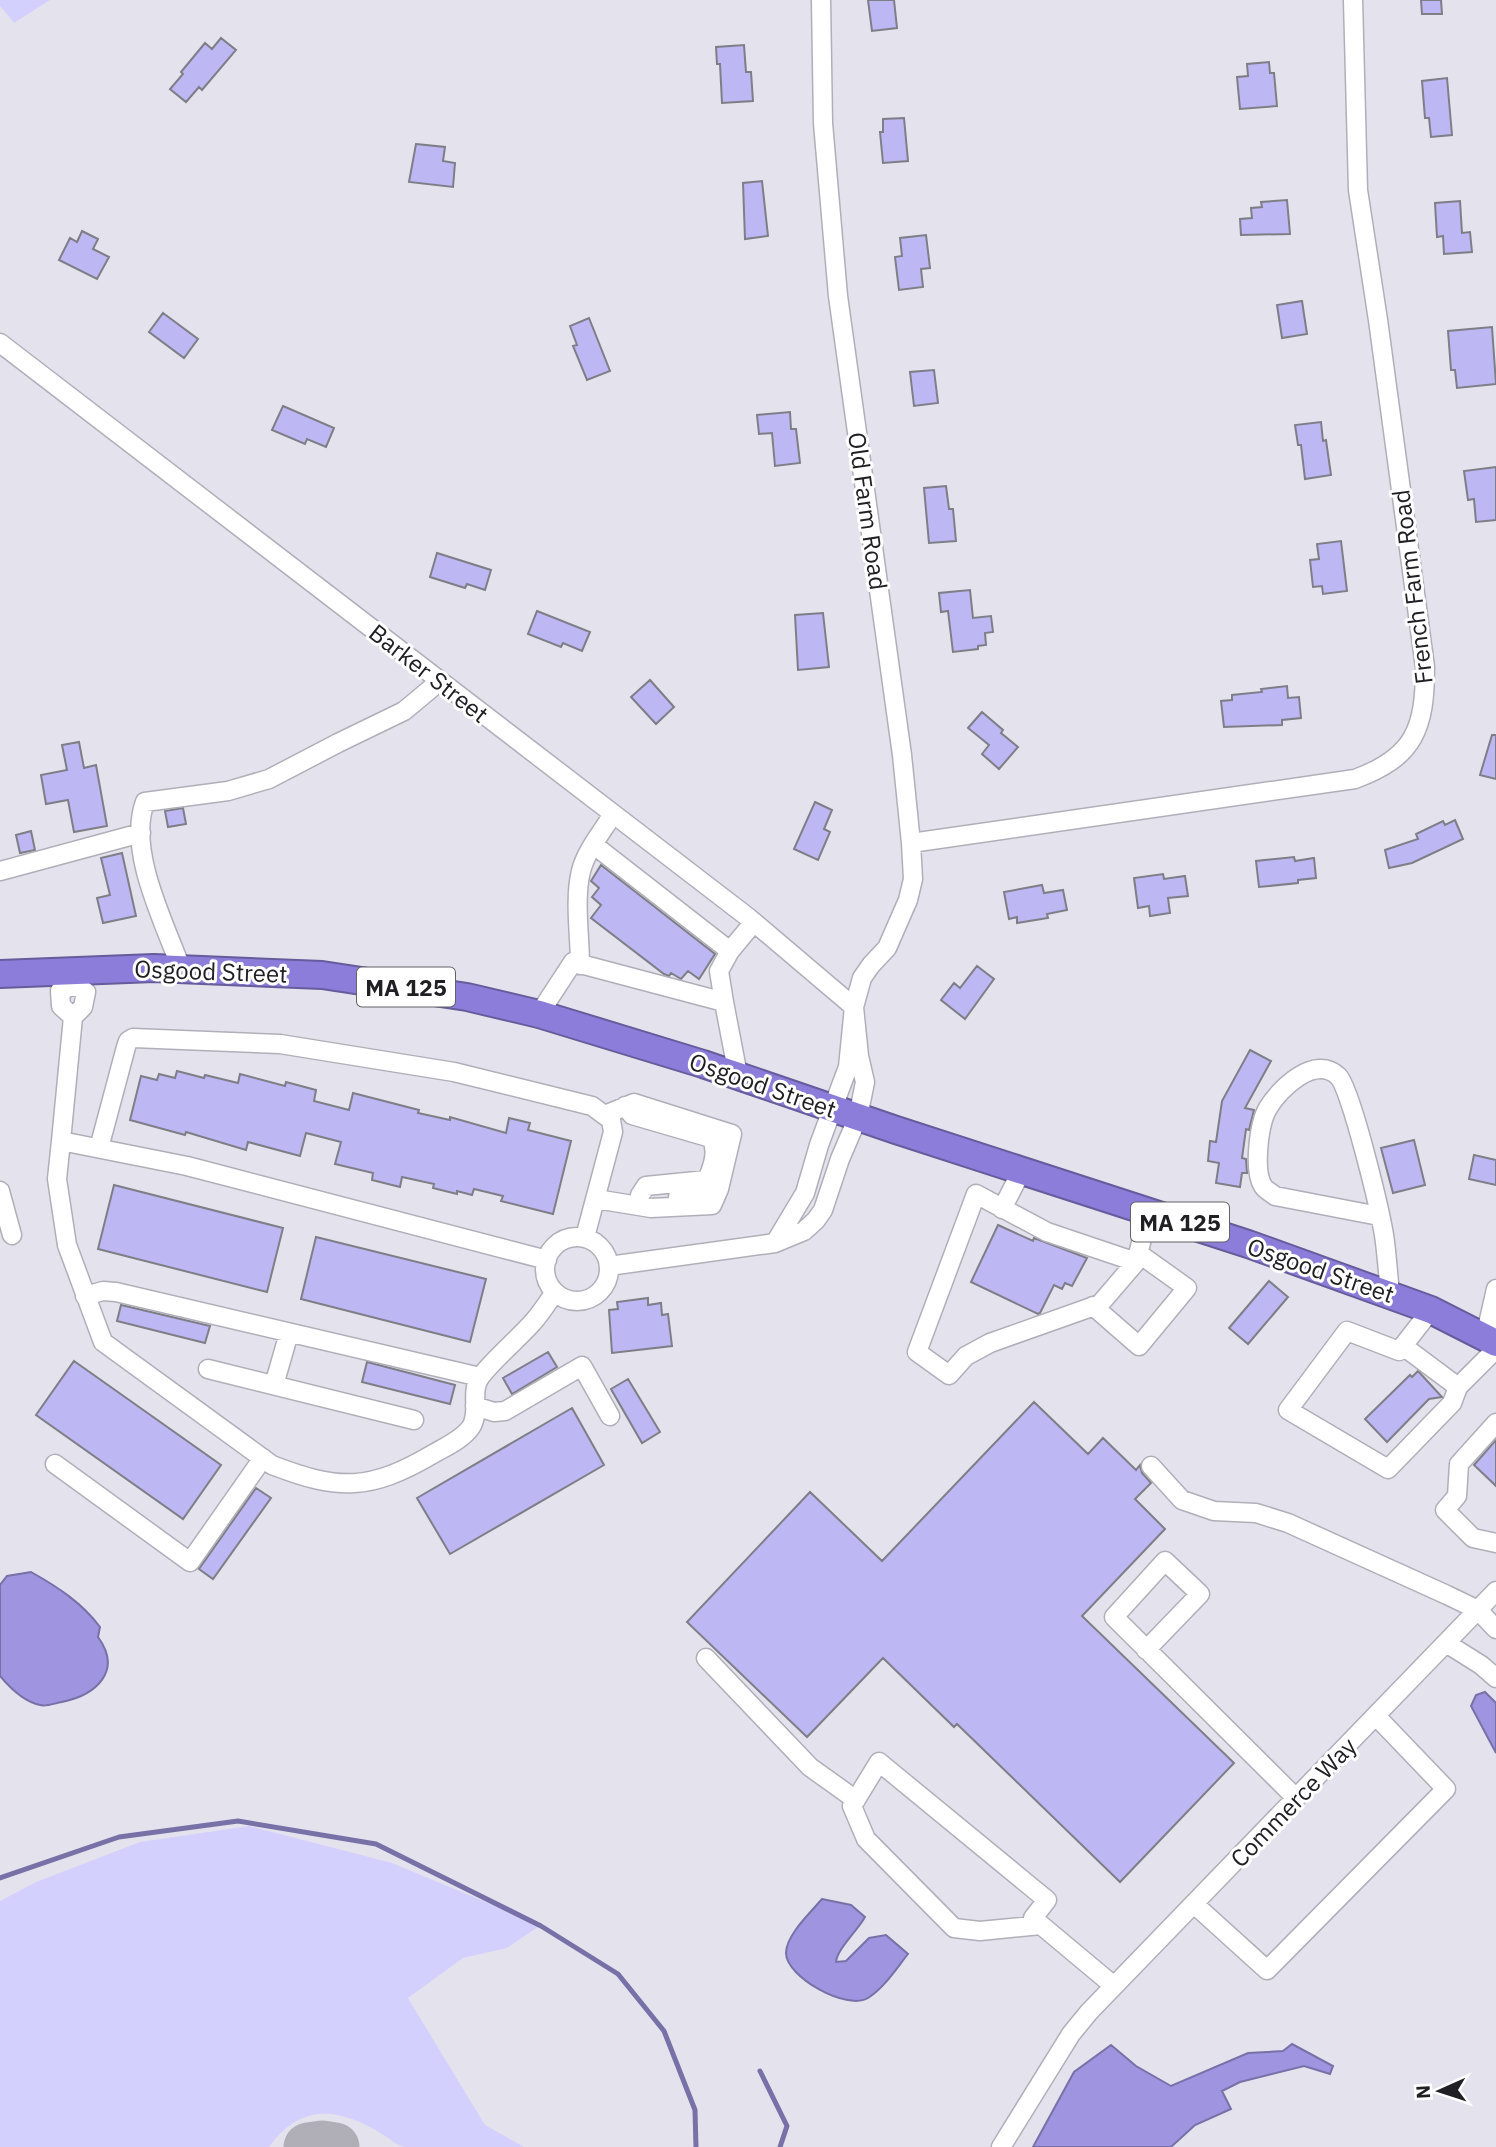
<svg xmlns="http://www.w3.org/2000/svg" width="1496" height="2147" font-family="'IBM Plex Sans',sans-serif">
  <rect width="100%" height="100%" fill="#e4e3ed"/>
  <!-- green -->
  <path fill="#d4d0fe" d="M0,0H50L14,23L0,6Z
    M249,1826L392,1863L541,1925L507,1948L463,1958L408,1998L485,2125L524,2147C486,2147 443,2147 405,2147C397,2146 389,2138 382,2134C339,2108 302,2102 269,2147H0V1901L36,1882L140,1842Z"/>
  <!-- water -->
  <path fill="#9e94df" stroke="#7871a7" stroke-width="2" d="M31,1572C58,1587 82,1603 100,1627L98,1637C123,1671 96,1695 62,1702C55,1703 46,1707 40,1705C24,1702 10,1688 0,1676V1585L7,1576Z
    M1485,1692L1496,1703V1753L1471,1706L1476,1695Z
    M822,1899L851,1905L865,1917C858,1930 837,1949 836,1962L846,1961L869,1938L886,1935L908,1954C896,1969 884,1988 868,1998C847,2011 786,1977 786,1953C786,1935 811,1912 822,1899Z
    M1292,2044L1333,2066L1330,2074L1304,2066L1240,2082L1222,2091L1231,2109L1195,2125L1171,2147H1033L1074,2072L1111,2045L1136,2066L1171,2086L1248,2053L1283,2051Z"/>
  <g fill="none" stroke-linecap="round" stroke-linejoin="round">
    <!-- stream -->
    <path stroke="#7871a7" stroke-width="5" d="M0,1878L119,1837L238,1821L376,1844L541,1926L618,1974L664,2031L695,2110L696,2147
      M760,2071L787,2126L780,2147"/>
    <!-- taxiway -->
    <path stroke="#b0afb8" stroke-width="49" d="M308,2147L322,2145L335,2147"/>
  </g>
  <!-- building -->
  <path fill="#bdb7f4" stroke="#7e7e87" stroke-width="2" d="M868,0H894L897,28L872,31Z
    M1421,0H1441L1442,14H1422Z
    M221,38L236,50L202,90L199,87L186,102L170,89L183,74L181,72L205,43L212,49Z
    M744,45L746,72H751L753,101L722,103L720,64H717L716,47Z
    M1269,62L1270,73H1274L1277,106L1240,109L1237,77L1248,76L1247,64Z
    M1447,78L1452,135L1431,137L1429,118H1425L1422,81Z
    M904,118L908,161L883,163L880,132H883V119Z
    M416,144L445,147L443,161L455,163L453,187L409,182Z
    M762,181L768,236L745,239L743,183Z
    M1287,200L1290,234L1241,235L1240,219L1252,218L1251,208L1262,207L1261,202Z
    M1460,201L1462,233L1470,232L1472,252L1444,254L1443,236L1437,237L1435,203Z
    M82,231L98,239L93,249L109,257L97,279L59,260L70,238L77,242Z
    M926,235L930,268L921,269L923,287L899,290L895,257L902,256L900,238Z
    M1302,301L1307,334L1282,338L1277,305Z
    M163,313L198,339L184,358L149,332Z
    M589,318L610,371L587,380L573,346L577,345L570,326Z
    M1492,327L1496,384L1457,388L1455,370H1451L1448,331Z
    M934,370L938,403L914,406L910,372Z
    M283,406L334,428L326,447L307,439L305,444L272,430Z
    M790,412L791,429H796L800,463L775,466L772,433L759,434L757,415Z
    M1321,422L1323,441L1326,440L1331,475L1305,479L1301,445H1298L1295,425Z
    M1496,467V520L1476,522L1474,499L1468,500L1464,471Z
    M946,486L949,509H953L956,541L929,543L924,488Z
    M1341,541L1347,591L1323,594L1322,586L1313,587L1310,560L1319,559L1317,544Z
    M437,553L491,570L485,590L467,584L465,588L430,577Z
    M970,590L973,618L991,616L993,632L985,633L986,645L978,646V649L953,652L948,611L941,612L939,593Z
    M537,611L590,632L582,651L563,643L561,647L528,634Z
    M823,613L829,667L798,670L795,615Z
    M650,680L674,707L656,724L631,697Z
    M1287,686L1288,698L1299,697L1301,718L1282,720V725L1224,727L1221,701L1232,700V695L1262,692L1261,689Z
    M982,712L1003,730L1001,733L1018,747L999,769L982,754L989,745L968,728Z
    M1492,735H1496V779L1480,775Z
    M79,742L84,768L96,765L107,826L74,832L68,800L46,804L41,775L67,770L62,745Z
    M815,802L832,810L824,829L830,832L818,860L794,849Z
    M183,808L186,824L168,827L165,811Z
    M1455,820L1463,839L1412,863L1389,868L1385,850L1418,839L1416,834L1443,821L1445,825Z
    M31,831L35,850L20,853L16,835Z
    M122,853L136,916L103,923L97,898L110,895L101,858Z
    M1294,857L1295,861L1314,858L1316,878L1298,880V883L1259,887L1256,861Z
    M601,865L715,954L699,979L688,971L681,979L671,973L669,976L664,974L591,918L601,905L592,897L599,888L591,881Z
    M1163,874L1164,879L1185,876L1188,896L1168,898L1170,913L1150,916L1149,906L1138,908L1134,878Z
    M1042,885L1044,893L1063,890L1067,910L1047,914L1048,918L1017,923V917L1009,919L1004,892Z
    M977,966L994,979L965,1019L941,1000L954,983L960,988Z
    M1250,1050L1271,1061L1245,1108L1254,1110L1249,1130L1246,1129L1242,1158L1246,1159L1247,1173H1242L1240,1187L1216,1183L1219,1163L1208,1161L1210,1141L1216,1142L1222,1101Z
    M177,1071L204,1078L205,1075L238,1083L240,1074L285,1086L286,1082L316,1090L314,1101L349,1110L353,1093L419,1110L418,1113L450,1120V1117L506,1133L509,1118L530,1123L528,1130L571,1141L553,1214L501,1201L503,1196L474,1189L472,1195L457,1191V1194L433,1188L434,1184L402,1177L400,1187L372,1180L373,1173L335,1164L341,1142L306,1133L300,1156L248,1142L246,1150L186,1132L185,1135L130,1120L141,1076L157,1080L159,1074L175,1078Z
    M1414,1140L1425,1185L1393,1193L1381,1148Z
    M1474,1155L1496,1160V1185L1469,1179Z
    M114,1185L283,1228L267,1292L98,1249Z
    M998,1225L1033,1241L1034,1238L1087,1258L1072,1286L1065,1283L1062,1289L1054,1285L1040,1313L1038,1314L971,1282Z
    M316,1237L486,1279L470,1342L301,1299Z
    M1269,1281L1288,1297L1248,1344L1229,1328Z
    M648,1298V1305L661,1303L662,1315L668,1314L672,1346L612,1353L609,1310L618,1309L617,1302Z
    M121,1305L210,1326L205,1343L117,1321Z
    M548,1352L557,1367L512,1394L503,1378Z
    M74,1361L221,1465L183,1519L36,1415Z
    M367,1362L455,1385L450,1404L362,1382Z
    M1418,1371L1442,1397L1429,1399L1387,1442L1365,1419L1410,1375L1412,1377Z
    M628,1379L660,1432L642,1443L611,1389Z
    M1034,1402L1088,1454L1103,1438L1136,1470L1140,1465L1142,1473L1151,1483L1135,1499L1165,1529L1082,1616L1234,1763L1120,1882L957,1724L954,1727L883,1658L807,1737L687,1622L810,1492L882,1561Z
    M572,1408L604,1465L450,1554L417,1498Z
    M1496,1440V1486L1474,1465Z
    M256,1488L271,1498L213,1579L199,1569Z"/>
  <g fill="none" stroke-linecap="round" stroke-linejoin="round">
    <!-- minor casing -->
    <g stroke="#b0afb9" stroke-width="21">
      <path id="minor" d="M0,343L749,918L854,1007L859,1056L865,1082L858,1117L840,1159L823,1210L816,1220L804,1231L775,1243L609,1266
        M911,843L1355,779C1415,757 1425,728 1425,667L1378,320L1358,190L1353,0
        M594,845L730,951
        M0,871L141,833
        M580,965C580,936 574,899 581,871C586,851 602,832 613,814
        M181,968C164,922 127,850 145,802L228,791L269,779L338,743L404,711L440,681
        M74,985L86,992L83,1007L73,1017L61,1141L187,1166L547,1260
        M724,1002L719,971L730,951L754,922
        M539,1014L573,962L724,1002L738,1075
        M73,1017L61,1006L60,991L74,985
        M625,1106L632,1115L711,1138C721,1155 708,1179 699,1194L678,1197
        M61,1141L57,1179L67,1245L103,1342L272,1465C339,1491 370,1491 433,1454C445,1447 463,1439 471,1427C481,1411 469,1391 481,1376C497,1356 517,1340 533,1322C541,1313 548,1302 555,1292
        M99,1148L126,1047L128,1041L133,1038L280,1044L454,1072L592,1106L611,1120L613,1132L585,1237
        M0,1191L12,1235
        M640,1195L646,1186L706,1180
        M596,1199L651,1208L712,1205L719,1189L732,1134L634,1103L607,1114
        M1002,1209L1022,1170
        M1379,1216L1275,1196C1272,1193 1265,1190 1263,1186C1253,1170 1259,1123 1268,1108C1279,1089 1315,1054 1338,1076C1351,1088 1380,1211 1384,1235C1387,1255 1388,1274 1390,1294
        M545 1269a32 32 0 1 1 64 0a32 32 0 1 1-64 0Z
        M775,1243L805,1193L819,1145L848,1067L854,1007L862,978L871,965L887,948L908,900L913,879L911,843L902,755L838,296L823,123L821,0
        M1136,1262L1100,1304L990,1343L966,1356L949,1375L917,1352L976,1194L1047,1232L1136,1262L1149,1212
        M85,1296L103,1291L116,1292L480,1377
        M1093,1306L1139,1346L1187,1288L1138,1253
        M1431,1310L1399,1351L1347,1331L1288,1410L1388,1469L1452,1403L1458,1387L1496,1349
        M1485,1337L1496,1289
        M1403,1346L1458,1387
        M208,1369L414,1420
        M274,1385L289,1333
        M475,1406L494,1412L505,1411L582,1366L610,1416
        M1496,1423L1459,1464L1457,1496L1445,1510L1473,1538L1496,1543
        M55,1464L190,1562L263,1458
        M1151,1466L1182,1500L1214,1511L1256,1513L1288,1523L1447,1595L1478,1610L1496,1629
        M1446,1643L1481,1665L1496,1678
        M1146,1650L1200,1594L1165,1561L1114,1617L1296,1798
        M706,1658L810,1767L856,1800
        M1194,1904L1267,1970L1446,1789L1376,1716
        M1041,1925L980,1931L954,1928L866,1839L852,1806L879,1762L1047,1900L1033,1918L1041,1925L1114,1986
        M1001,2147L1071,2034L1089,2012L1496,1591"/>
    </g>
    <!-- highway casing -->
    <g stroke="#665c9b" stroke-width="30">
      <path id="highway" d="M0,974L154,968L322,975L467,997L539,1014L703,1064L896,1130L1248,1244L1431,1310L1496,1343"/>
    </g>
    <!-- minor -->
    <use href="#minor" stroke="#fff" stroke-width="18"/>
    <!-- highway -->
    <use href="#highway" stroke="#8c7ddb" stroke-width="26"/>
  </g>
  <g text-anchor="middle" dominant-baseline="central" stroke-width="6" stroke-linejoin="round" paint-order="stroke">
    <!-- shield labels -->
    <g fill="#fff" stroke="#636366" stroke-width="2">
      <rect x="357" y="967.5" width="98" height="39" rx="5"/>
      <rect x="1131" y="1202.5" width="98" height="39" rx="5"/>
    </g>
    <g font-size="23" font-weight="bold" fill="#202024">
      <text x="406" y="987">MA 125</text>
      <text x="1180" y="1222">MA 125</text>
    </g>
    <!-- street labels -->
    <g font-size="24" fill="#202024" stroke="#fff">
      <text transform="translate(868 511) rotate(82)">Old Farm Road</text>
      <text transform="translate(1412 587) rotate(-97)">French Farm Road</text>
      <text transform="translate(429 673) rotate(38)">Barker Street</text>
      <text transform="translate(211 971) rotate(2)">Osgood Street</text>
      <text transform="translate(763 1085) rotate(19)">Osgood Street</text>
      <text transform="translate(1321 1270) rotate(19)">Osgood Street</text>
      <text transform="translate(1293 1802) rotate(-46)">Commerce Way</text>
    </g>
  </g>
  <!-- north arrow -->
  <g transform="translate(1440 2091) rotate(267)" stroke="#ffffff" stroke-width="5" paint-order="stroke">
  <path d="M0-5L12 26L0 18L-12 26Z" fill="#202024"/>
  <text y="-10" font-size="19" font-weight="bold" text-anchor="middle" fill="#202024">N</text>
  </g>
</svg>
